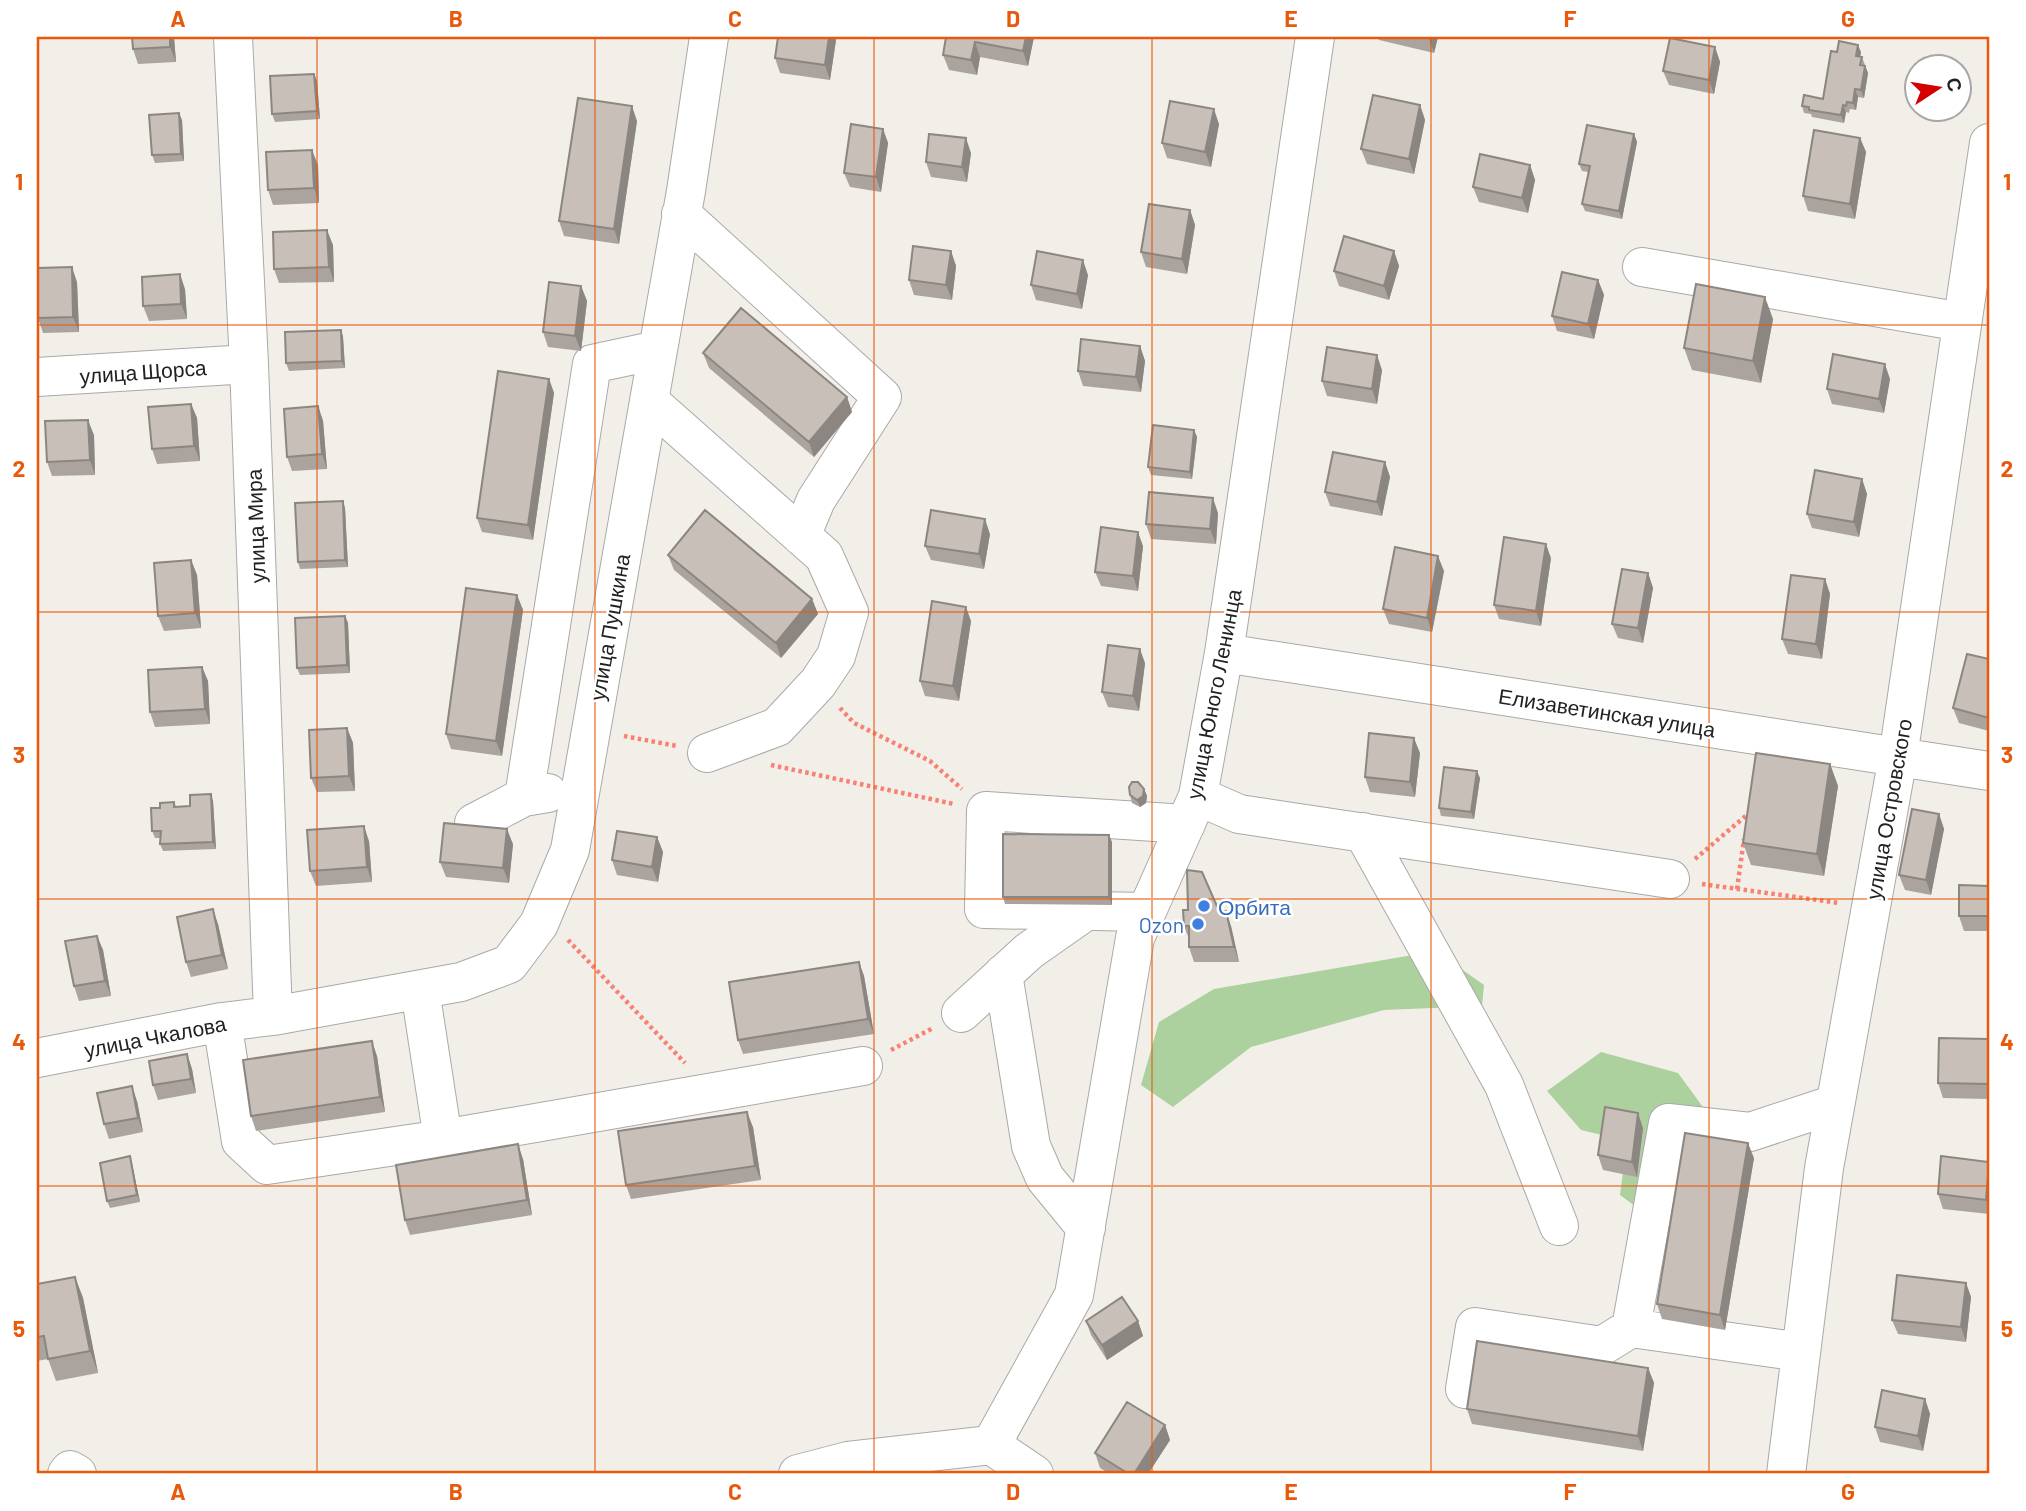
<svg xmlns="http://www.w3.org/2000/svg" width="2026" height="1511" font-family="Barlow,sans-serif">
  <rect width="100%" height="100%" fill="#f2efe9"/>
  <!-- forest -->
  <path fill="#add19e" d="M1436,951L1484,985L1482,1006L1384,1010L1251,1047L1173,1107L1141,1085L1159,1022L1214,989Z
    M1601,1052L1678,1073L1711,1118L1647,1215L1620,1195L1627,1141L1581,1130L1547,1091Z"/>
  <g fill="none" stroke-linecap="round" stroke-linejoin="round">
    <!-- minor casing -->
    <g stroke="#a9a9a9" stroke-width="40">
      <path id="minor" d="M233,37L249,364L273,1016
        M681,214L882,397L816,500L801,536
        M1642,267L1962,322
        M37,377L249,364
        M649,401L824,556L849,612L836,656L818,683L777,727L707,753
        M1224,653L1989,771
        M1198,796L1239,814L1670,879
        M524,797L592,364L657,350
        M474,823L524,797L548,793
        M1363,832L1504,1085L1559,1226
        M1146,912L984,909L986,811L1186,824
        M1003,974L1031,1146L1045,1178L1086,1228
        M420,990L443,1139
        M961,1013L1029,951L1086,911
        M222,1022L241,1141L267,1165L443,1139L863,1066
        M37,1058L222,1022L273,1016L461,982L509,964L539,924L570,850L686,191L709,37
        M1631,1328L1668,1123L1750,1132L1835,1104
        M1465,1389L1475,1327L1602,1346L1631,1328L1801,1352
        M991,1445L1074,1295L1135,938L1198,796L1224,653L1315,37
        M991,1445L1034,1474
        M67,1474L70,1470L77,1474
        M798,1474L848,1461L991,1445
        M1786,1474L1824,1168L1898,757L1989,143"/>
    </g>
    <!-- path -->
    <path stroke="#fa8072" stroke-width="4.5" stroke-dasharray="3.5 3.5" stroke-linecap="butt" d="M840,708L854,723L930,761L962,789
      M624,736L677,746
      M771,765L954,804
      M1695,859L1748,814L1751,815
      M1702,884L1839,903
      M1737,889L1744,839
      M568,940L685,1063
      M891,1050L933,1028"/>
    <!-- minor -->
    <use href="#minor" stroke="#fff" stroke-width="38"/>
  </g>
  <!-- wall -->
  <path fill="#aba49e" d="M174,37L176,62L138,64L133,49Z
    M946,37H1034L1028,66L980,57L977,75L949,70L943,55Z
    M1378,37H1438L1434,53L1379,40Z
    M836,40L830,80L780,73L775,58Z
    M1715,47L1720,62L1714,94L1669,85L1663,71Z
    M1837,52H1861L1860,57H1862L1868,73L1864,98L1858,97L1856,110L1850,109L1849,113L1846,112L1844,123L1812,117L1811,114L1804,113L1802,106L1823,99Z
    M314,74L317,81L320,119L275,122L272,114Z
    M1420,105L1425,120L1414,174L1367,164L1361,149Z
    M182,120L184,161L155,163L152,155Z
    M637,121L619,244L564,236L559,221Z
    M1219,124L1211,167L1167,158L1162,143Z
    M883,129L888,143L881,192L850,187L844,173Z
    M1634,134L1637,142L1622,219L1585,211L1582,204L1588,172L1582,171L1579,164Z
    M1860,138L1866,152L1855,219L1808,211L1803,196Z
    M971,153L967,182L931,177L926,162Z
    M318,165L319,203L273,205L268,190Z
    M1530,165L1535,180L1528,213L1479,202L1473,187Z
    M1190,210L1195,225L1187,274L1146,267L1141,252Z
    M333,245L334,282L279,283L274,269Z
    M951,251L956,266L952,300L914,295L909,280Z
    M1394,251L1399,266L1389,300L1339,286L1334,271Z
    M1088,275L1082,309L1036,300L1031,285Z
    M1598,280L1604,295L1594,339L1557,331L1552,316Z
    M77,282L79,332L43,333L38,318Z
    M581,286L587,301L581,351L548,347L543,332Z
    M185,289L187,319L149,321L143,306Z
    M1773,319L1761,383L1692,370L1684,348Z
    M341,330L343,337L345,368L289,371L286,363Z
    M1140,346L1145,361L1141,392L1083,386L1078,371Z
    M703,353L847,397L852,412L814,457L709,368Z
    M1382,370L1377,404L1327,396L1322,381Z
    M549,379L554,393L533,540L482,532L477,518Z
    M1890,379L1884,413L1832,404L1827,389Z
    M191,404L197,418L200,461L157,464L152,449Z
    M318,406L323,421L327,469L292,471L287,457Z
    M1194,430L1197,437L1192,479L1151,475L1148,467Z
    M94,435L95,475L52,476L47,462Z
    M1385,462L1390,477L1382,516L1330,506L1325,492Z
    M1862,479L1867,494L1859,537L1812,528L1807,514Z
    M345,508L348,567L300,569L298,562Z
    M1218,513L1216,544L1151,539L1146,524Z
    M990,534L984,569L931,560L925,546Z
    M1143,546L1138,591L1101,586L1095,572Z
    M668,555L812,599L818,614L781,658L674,570Z
    M1551,558L1541,626L1499,619L1494,605Z
    M191,560L197,575L201,628L164,631L158,616Z
    M1444,571L1432,632L1389,624L1383,609Z
    M1648,573L1653,588L1643,643L1618,638L1612,624Z
    M1825,579L1830,594L1822,659L1788,654L1782,639Z
    M517,595L523,610L502,756L451,749L446,734Z
    M345,616L348,623L350,673L300,675L297,668Z
    M971,621L959,701L925,696L920,681Z
    M1989,659V731L1959,723L1953,708Z
    M1145,663L1139,711L1108,707L1102,692Z
    M202,667L208,681L210,724L155,727L150,712Z
    M347,728L353,743L355,791L317,792L311,778Z
    M1420,753L1415,797L1370,792L1365,777Z
    M1830,764L1838,786L1824,876L1751,865L1743,843Z
    M1480,778L1474,819L1441,816L1439,808Z
    M1144,789L1147,796L1146,803L1140,807L1132,803L1130,795Z
    M213,801L216,849L163,851L160,844L161,838H155L152,831L160,808L174,802L176,806H190Z
    M1939,814L1944,829L1931,895L1905,890L1899,875Z
    M657,837L663,852L658,882L617,875L612,860Z
    M369,841L372,882L316,886L310,871Z
    M1112,842V905L1005,904L1003,897Z
    M513,844L509,883L446,877L440,862Z
    M1989,886V931H1964L1959,916Z
    M1219,911L1231,926L1239,962H1194L1189,947V939L1184,926Z
    M218,924L228,969L191,977L186,962Z
    M97,936L103,950L111,996L79,1001L74,986Z
    M859,962L864,976L874,1034L743,1054L738,1040Z
    M1989,1039V1099L1943,1098L1938,1083Z
    M187,1054L192,1069L196,1093L158,1100L153,1085Z
    M377,1056L385,1112L256,1131L251,1116Z
    M137,1101L143,1132L109,1139L104,1124Z
    M753,1127L761,1180L631,1199L626,1185Z
    M1643,1128L1637,1177L1603,1170L1598,1155Z
    M1754,1158L1725,1330L1662,1319L1657,1304Z
    M523,1159L532,1215L410,1235L405,1220Z
    M1989,1162V1214L1943,1209L1938,1194Z
    M132,1164L140,1202L110,1208L107,1201Z
    M75,1277L83,1298L98,1373L56,1381L48,1359L37,1361V1284Z
    M1966,1283L1971,1297L1966,1342L1898,1334L1892,1320Z
    M1086,1321H1138L1143,1336L1107,1360L1091,1335Z
    M1648,1368L1654,1383L1643,1451L1472,1424L1467,1409Z
    M1925,1399L1930,1414L1923,1451L1880,1442L1875,1427Z
    M1165,1425L1170,1440L1148,1474H1110L1100,1468L1095,1453Z"/>
  <!-- shaded-wall -->
  <path fill="#8b8681" d="M170,37H174L176,62L170,47Z
    M829,37H835L836,40L830,80L825,65Z
    M1026,37H1034L1028,66L1023,51Z
    M1429,37H1438L1434,53L1429,39Z
    M975,42L980,57L977,75L971,60Z
    M1858,45L1861,52L1859,63L1856,56Z
    M1715,47L1720,62L1714,94L1709,80Z
    M1865,66L1868,73L1864,98L1861,90Z
    M314,74L317,81L320,119L317,111Z
    M1855,89L1858,97L1856,110L1853,103Z
    M1420,105L1425,120L1414,174L1409,159Z
    M1843,105L1846,112L1844,123L1841,115Z
    M632,106L637,121L619,244L614,229Z
    M1214,109L1219,124L1211,167L1205,152Z
    M179,113L182,120L184,161L181,154Z
    M883,129L888,143L881,192L876,177Z
    M1634,134L1637,142L1622,219L1619,211Z
    M966,138L971,153L967,182L962,167Z
    M1860,138L1866,152L1855,219L1850,204Z
    M312,150L318,165L319,203L314,188Z
    M1530,165L1535,180L1528,213L1522,198Z
    M1190,210L1195,225L1187,274L1182,259Z
    M327,230L333,245L334,282L329,267Z
    M951,251L956,266L952,300L946,285Z
    M1394,251L1399,266L1389,300L1384,286Z
    M1083,260L1088,275L1082,309L1077,294Z
    M72,267L77,282L79,332L73,317Z
    M180,274L185,289L187,319L181,304Z
    M1598,280L1604,295L1594,339L1588,324Z
    M581,286L587,301L581,351L575,336Z
    M1765,297L1773,319L1761,383L1753,361Z
    M341,330L343,337L345,368L342,361Z
    M1140,346L1145,361L1141,392L1136,377Z
    M1377,355L1382,370L1377,404L1372,389Z
    M1885,364L1890,379L1884,413L1879,399Z
    M549,379L554,393L533,540L528,525Z
    M847,397L852,412L814,457L809,442Z
    M191,404L197,418L200,461L194,446Z
    M318,406L323,421L327,469L322,454Z
    M88,420L94,435L95,475L90,460Z
    M1194,430L1197,437L1192,479L1190,472Z
    M1385,462L1390,477L1382,516L1377,502Z
    M1862,479L1867,494L1859,537L1854,522Z
    M1213,498L1218,513L1216,544L1210,529Z
    M343,501L345,508L348,567L345,560Z
    M985,519L990,534L984,569L979,554Z
    M1138,532L1143,546L1138,591L1133,576Z
    M1546,544L1551,558L1541,626L1536,611Z
    M1438,556L1444,571L1432,632L1427,618Z
    M191,560L197,575L201,628L195,613Z
    M1648,573L1653,588L1643,643L1638,628Z
    M1825,579L1830,594L1822,659L1816,644Z
    M517,595L523,610L502,756L496,741Z
    M812,599L818,614L781,658L776,643Z
    M966,607L971,621L959,701L953,686Z
    M345,616L348,623L350,673L347,665Z
    M1140,649L1145,663L1139,711L1133,696Z
    M202,667L208,681L210,724L205,709Z
    M347,728L353,743L355,791L349,776Z
    M1414,738L1420,753L1415,797L1410,782Z
    M1830,764L1838,786L1824,876L1817,854Z
    M1477,771L1480,778L1474,819L1471,812Z
    M1144,789L1147,796L1146,803L1140,807L1137,800Z
    M211,794L213,801L216,849L213,842Z
    M1939,814L1944,829L1931,895L1926,880Z
    M364,826L369,841L372,882L367,867Z
    M507,829L513,844L509,883L503,868Z
    M1109,835L1112,842V905L1109,897Z
    M657,837L663,852L658,882L652,867Z
    M213,909L218,924L228,969L222,955Z
    M1226,911L1231,926L1239,962L1234,947Z
    M97,936L103,950L111,996L105,981Z
    M859,962L864,976L874,1034L868,1019Z
    M372,1041L377,1056L385,1112L380,1097Z
    M187,1054L192,1069L196,1093L191,1079Z
    M132,1086L137,1101L143,1132L138,1118Z
    M747,1112L753,1127L761,1180L755,1166Z
    M1638,1113L1643,1128L1637,1177L1632,1162Z
    M1748,1143L1754,1158L1725,1330L1720,1315Z
    M518,1144L523,1159L532,1215L527,1200Z
    M130,1156L132,1164L140,1202L137,1195Z
    M1989,1166V1209L1986,1200Z
    M75,1277L83,1298L98,1373L90,1351Z
    M1966,1283L1971,1297L1966,1342L1961,1327Z
    M1138,1321L1143,1336L1107,1360L1102,1345Z
    M1648,1368L1654,1383L1643,1451L1638,1436Z
    M1925,1399L1930,1414L1923,1451L1918,1436Z
    M1165,1425L1170,1440L1148,1474H1134Z"/>
  <!-- building -->
  <path fill="#c7bfb8" stroke="#8b8681" stroke-width="2" d="M132,37H170V47L133,49Z
    M778,37H829L825,65L775,58Z
    M946,37H1026L1023,51L975,42L971,60L943,55Z
    M1670,38L1715,47L1709,80L1663,71Z
    M1839,41L1858,45L1856,56L1862,57L1860,65L1865,66L1861,90L1855,89L1853,103L1847,102L1846,106L1843,105L1841,115L1809,110V107L1802,106L1804,95L1823,99L1831,51L1837,52Z
    M314,74L317,111L272,114L270,76Z
    M1373,95L1420,105L1409,159L1361,149Z
    M578,98L632,106L614,229L559,221Z
    M1170,101L1214,109L1205,152L1162,143Z
    M179,113L181,154L152,155L149,115Z
    M851,124L883,129L876,177L844,173Z
    M1587,125L1634,134L1619,211L1582,204L1590,166L1579,164Z
    M1814,130L1860,138L1850,204L1803,196Z
    M929,134L966,138L962,167L926,162Z
    M312,150L314,188L268,190L266,152Z
    M1480,154L1530,165L1522,198L1473,187Z
    M1149,204L1190,210L1182,259L1141,252Z
    M327,230L329,267L274,269L273,232Z
    M1344,236L1394,251L1384,286L1334,271Z
    M913,246L951,251L946,285L909,280Z
    M1037,251L1083,260L1077,294L1031,285Z
    M72,267L73,317L38,318L37,268Z
    M1562,272L1598,280L1588,324L1552,316Z
    M180,274L181,304L143,306L142,277Z
    M549,282L581,286L575,336L543,332Z
    M1696,284L1765,297L1753,361L1684,348Z
    M741,308L847,397L809,442L703,353Z
    M341,330L342,361L286,363L285,332Z
    M1081,339L1140,346L1136,377L1078,371Z
    M1327,347L1377,355L1372,389L1322,381Z
    M1833,354L1885,364L1879,399L1827,389Z
    M498,371L549,379L528,525L477,518Z
    M191,404L194,446L152,449L148,407Z
    M318,406L322,454L287,457L284,409Z
    M88,420L90,460L47,462L45,421Z
    M1153,425L1194,430L1190,472L1148,467Z
    M1333,452L1385,462L1377,502L1325,492Z
    M1815,470L1862,479L1854,522L1807,514Z
    M1149,492L1213,498L1210,529L1146,524Z
    M343,501L345,560L298,562L295,503Z
    M705,510L812,599L776,643L668,555Z
    M931,510L985,519L979,554L925,546Z
    M1101,527L1138,532L1133,576L1095,572Z
    M1504,537L1546,544L1536,611L1494,605Z
    M1395,547L1438,556L1427,618L1383,609Z
    M191,560L195,613L158,616L154,563Z
    M1622,569L1648,573L1638,628L1612,624Z
    M1791,575L1825,579L1816,644L1782,639Z
    M466,588L517,595L496,741L446,734Z
    M932,601L966,607L953,686L920,681Z
    M345,616L347,665L297,668L295,618Z
    M1108,645L1140,649L1133,696L1102,692Z
    M1967,654L1989,659V718L1953,708Z
    M202,667L205,709L150,712L148,670Z
    M347,728L349,776L311,778L309,730Z
    M1369,733L1414,738L1410,782L1365,777Z
    M1756,753L1830,764L1817,854L1743,843Z
    M1444,767L1477,771L1471,812L1439,808Z
    M1132,782H1138L1144,789L1143,796L1137,800L1130,795L1129,787Z
    M211,794L213,842L160,844L161,831H152L151,808H160V803L174,802V807L190,806V795Z
    M1912,809L1939,814L1926,880L1899,875Z
    M444,823L507,829L503,868L440,862Z
    M364,826L367,867L310,871L307,830Z
    M617,831L657,837L652,867L612,860Z
    M1003,834L1109,835V897H1003Z
    M1187,870L1202,872L1219,911H1226L1234,947H1189V926H1184L1183,910H1188Z
    M1959,885L1989,886V916H1959Z
    M213,909L222,955L186,962L177,917Z
    M97,936L105,981L74,986L65,941Z
    M859,962L868,1019L738,1040L729,982Z
    M1939,1038L1989,1039V1084L1938,1083Z
    M372,1041L380,1097L251,1116L243,1060Z
    M187,1054L191,1079L153,1085L149,1061Z
    M132,1086L138,1118L104,1124L97,1093Z
    M1605,1107L1638,1113L1632,1162L1598,1155Z
    M747,1112L755,1166L626,1185L618,1131Z
    M1685,1133L1748,1143L1720,1315L1657,1304Z
    M518,1144L527,1200L405,1220L396,1165Z
    M130,1156L137,1195L107,1201L100,1163Z
    M1941,1156L1989,1162L1986,1200L1938,1194Z
    M1897,1275L1966,1283L1961,1327L1892,1320Z
    M75,1277L90,1351L48,1359L44,1336L37,1337V1284Z
    M1122,1297L1138,1321L1102,1345L1086,1321Z
    M1477,1341L1648,1368L1638,1436L1467,1409Z
    M1882,1390L1925,1399L1918,1436L1875,1427Z
    M1127,1402L1165,1425L1134,1474H1129L1095,1453Z"/>
  <!-- grid -->
  <path fill="none" stroke="#e8590c" stroke-width="2" stroke-opacity="0.55" d="M317,37V1474M595,37V1474M874,37V1474M1152,37V1474M1431,37V1474M1709,37V1474M37,325H1989M37,612H1989M37,899H1989M37,1186H1989"/>
  <!-- markers -->
  <g fill="#3f7fe0" stroke="#fff" stroke-width="2.5">
    <circle cx="1204" cy="906" r="7"/>
    <circle cx="1198" cy="924" r="7"/>
  </g>
  <g text-anchor="middle" dominant-baseline="central" stroke-width="5" stroke-linejoin="round" paint-order="stroke">
    <!-- street labels -->
    <g font-size="21" fill="#222" stroke="#fff">
      <text transform="translate(143 371) rotate(-4)">улица Щорса</text>
      <text transform="translate(255 526) rotate(-92)">улица Мира</text>
      <text transform="translate(609 627) rotate(-80)">улица Пушкина</text>
      <text transform="translate(1213 694) rotate(-79)">улица Юного Ленинца</text>
      <text transform="translate(1607 712) rotate(9)">Елизаветинская улица</text>
      <text transform="translate(1888 809) rotate(-80)">улица Островского</text>
      <text transform="translate(155 1036) rotate(-11)">улица Чкалова</text>
    </g>
    <!-- shop labels -->
    <g font-size="21" fill="#366cbe" stroke="#fff" text-anchor="start">
      <text x="1218" y="906">Орбита</text>
      <text x="1184" y="924" text-anchor="end">Ozon</text>
    </g>
  </g>
  <!-- border -->
  <rect width="2026" height="1511" fill="none" stroke="#ffffff" stroke-width="77"/>
  <!-- north arrow -->
  <g transform="translate(1938 88) rotate(78)"><circle r="33" fill="#ffffff" stroke="#a7a7a7" stroke-width="2"/>
  <path d="M0-5L12 26L0 18L-12 26Z" fill="#d40000"/>
  <text y="-10" font-size="19" font-weight="bold" text-anchor="middle" fill="#222222">С</text>
  </g>
  <rect x="38" y="38" width="1950" height="1434" fill="none" stroke="#e8590c" stroke-width="2.5"/>
  <g font-size="23" text-anchor="middle" font-weight="bold" fill="#e8590c">
    <text x="178" y="27">A</text>
    <text x="456" y="27">B</text>
    <text x="735" y="27">C</text>
    <text x="1013" y="27">D</text>
    <text x="1291" y="27">E</text>
    <text x="1570" y="27">F</text>
    <text x="1848" y="27">G</text>
    <text x="19" y="190">1</text>
    <text x="2007" y="190">1</text>
    <text x="19" y="477">2</text>
    <text x="2007" y="477">2</text>
    <text x="19" y="763">3</text>
    <text x="2007" y="763">3</text>
    <text x="19" y="1050">4</text>
    <text x="2007" y="1050">4</text>
    <text x="19" y="1337">5</text>
    <text x="2007" y="1337">5</text>
    <text x="178" y="1500">A</text>
    <text x="456" y="1500">B</text>
    <text x="735" y="1500">C</text>
    <text x="1013" y="1500">D</text>
    <text x="1291" y="1500">E</text>
    <text x="1570" y="1500">F</text>
    <text x="1848" y="1500">G</text>
  </g>
</svg>
